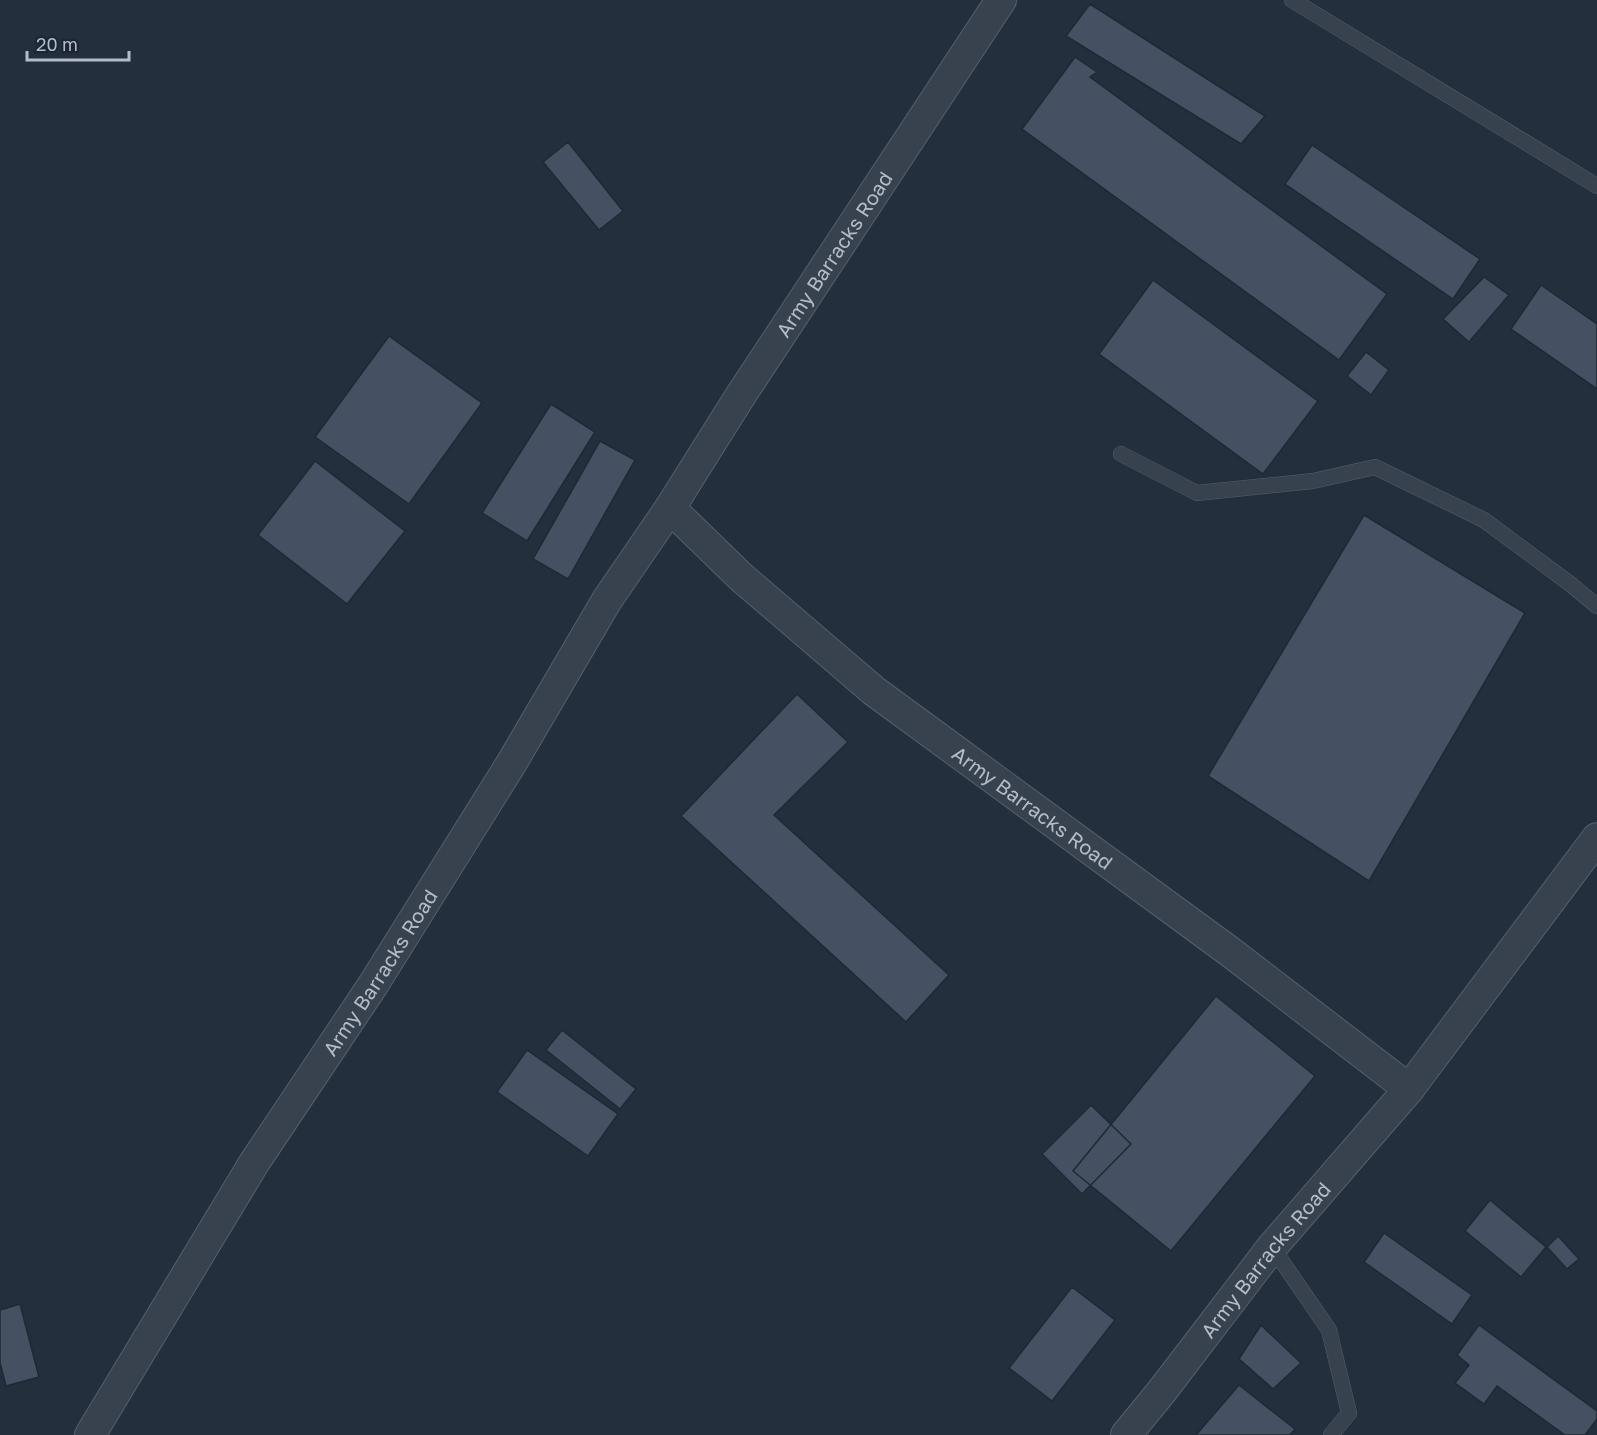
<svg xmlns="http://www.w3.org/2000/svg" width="1597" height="1435" font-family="'Golos Text',sans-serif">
  <rect width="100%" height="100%" fill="#242f3e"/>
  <!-- building -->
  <path fill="#455162" stroke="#1f2835" stroke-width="1.5" d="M1090,4L1265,116L1241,144L1066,36Z
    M1075,57L1097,72L1090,77L1387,294L1339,360L1022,129Z
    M568,142L623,211L599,230L543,162Z
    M1312,145L1480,259L1453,299L1285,184Z
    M1484,277L1509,295L1469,342L1443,319Z
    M1153,280L1318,401L1263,474L1099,354Z
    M1541,285L1597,324V389L1511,329Z
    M389,336L482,403L409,504L315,437Z
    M1366,352L1389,370L1371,395L1347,376Z
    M551,404L595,432L527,541L482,513Z
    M600,441L635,460L568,579L533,559Z
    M315,461L405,531L347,604L258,535Z
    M1364,515L1525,613L1369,881L1208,776Z
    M797,694L848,742L774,815L949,975L906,1022L681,816Z
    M1216,996L1315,1076L1171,1251L1073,1171Z
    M562,1030L636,1089L620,1109L546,1050Z
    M527,1050L618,1114L588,1156L497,1092Z
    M1091,1105L1131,1144L1082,1194L1042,1154Z
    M1490,1200L1546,1247L1521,1277L1465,1231Z
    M1384,1233L1472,1295L1452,1324L1364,1262Z
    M1558,1236L1579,1259L1567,1269L1547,1247Z
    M1072,1287L1115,1320L1052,1401L1009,1368Z
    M20,1304L39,1377L6,1386L0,1363V1310Z
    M1261,1325L1301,1363L1273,1389L1239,1359Z
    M1479,1325L1597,1411V1419L1585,1435H1565L1497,1386L1484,1404L1455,1383L1469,1365L1457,1355Z
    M1239,1385L1295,1429L1290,1435H1196Z"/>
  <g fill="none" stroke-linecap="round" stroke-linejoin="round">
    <!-- service casing -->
    <g stroke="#565f6c" stroke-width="16">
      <path id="service" d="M1292,0L1597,186
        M1121,454L1197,493L1313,481L1375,467L1484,520L1569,583L1597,606
        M1272,1247L1329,1330L1349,1413L1331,1435"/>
    </g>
    <!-- minor casing -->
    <g stroke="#565f6c" stroke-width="32">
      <g id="minor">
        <path id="s1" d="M670,508L741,577L874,691L1229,951L1409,1089"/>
        <path id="s2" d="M90,1435L254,1163L373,985L511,764L607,600L670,508L739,398L1001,0"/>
        <path id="s3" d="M1126,1435L1162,1391L1272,1247L1409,1089L1597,838"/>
      </g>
    </g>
    <!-- service -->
    <use href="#service" stroke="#38414e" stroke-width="15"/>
    <!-- minor -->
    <use href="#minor" stroke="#38414e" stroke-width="30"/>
  </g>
  <g text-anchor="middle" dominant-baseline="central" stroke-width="4.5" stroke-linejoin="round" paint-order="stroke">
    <!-- street labels -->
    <g font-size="20" fill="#b4bcc9" stroke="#1d2633">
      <text stroke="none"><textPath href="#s2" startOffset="1396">Army Barracks Road</textPath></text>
      <text stroke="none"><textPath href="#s1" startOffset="471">Army Barracks Road</textPath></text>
      <text stroke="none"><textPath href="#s2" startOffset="546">Army Barracks Road</textPath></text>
      <text stroke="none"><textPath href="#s3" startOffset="224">Army Barracks Road</textPath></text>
    </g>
  </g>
  <!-- scale -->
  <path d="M27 51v9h102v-9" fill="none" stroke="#b4bcc9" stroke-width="3"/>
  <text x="36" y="51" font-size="18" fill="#b4bcc9" stroke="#1d2633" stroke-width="4.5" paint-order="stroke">20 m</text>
</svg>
